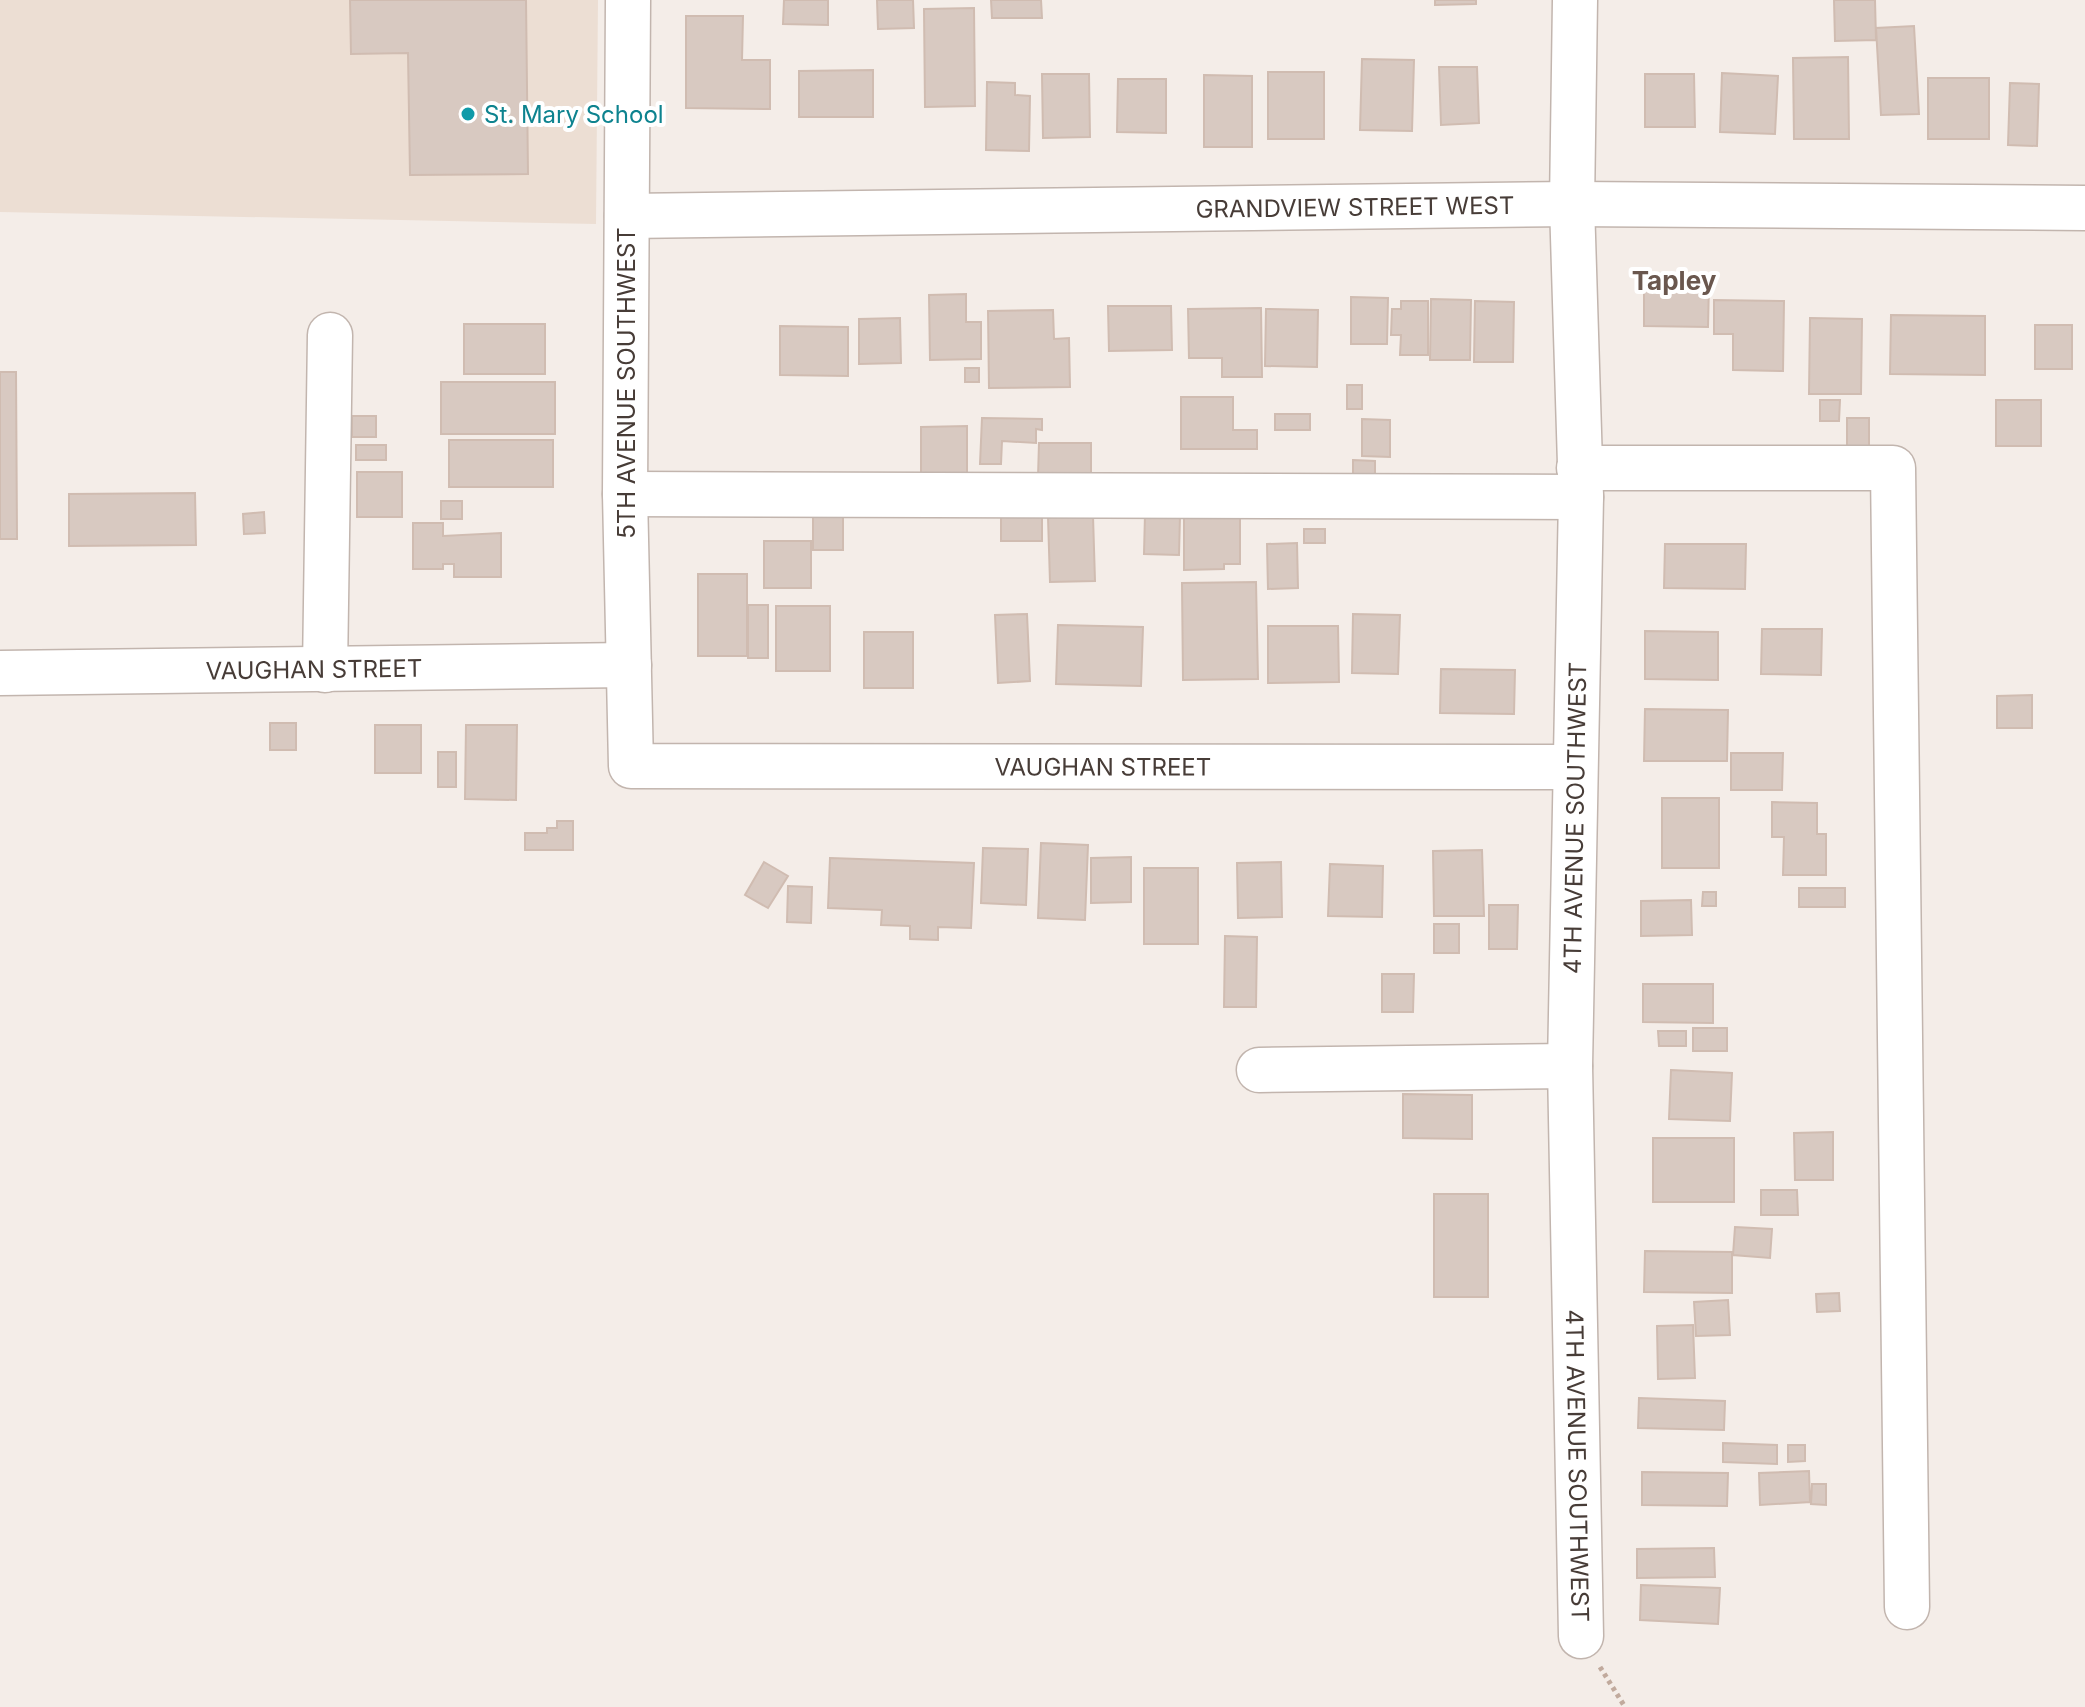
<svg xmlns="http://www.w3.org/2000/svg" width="2085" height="1707" font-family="Inter,sans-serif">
  <rect width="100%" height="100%" fill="#f4ede8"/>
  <!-- education -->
  <path fill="#ecded3" d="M0,0H598L596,224L0,212Z"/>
  <!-- building -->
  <path fill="#d8c9c1" stroke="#d0bcb1" stroke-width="2" d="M350,0H526L528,174L410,175L408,53L351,54Z
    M784,0H828V25L783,24Z
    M877,0H913L914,28L878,29Z
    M991,0H1041L1042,18H992Z
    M1435,0H1476V4L1435,5Z
    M1834,0H1875L1876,40L1835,41Z
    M974,8L975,106L925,107L924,9Z
    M686,16H743L742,60H770V109L686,108Z
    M1914,26L1919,114L1881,115L1876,28Z
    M1848,57L1849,139H1794L1793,58Z
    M1362,59L1414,60L1412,131L1360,130Z
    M1439,67H1477L1479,123L1441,125Z
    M873,70V117H799V71Z
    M1268,72H1324V139H1268Z
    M1722,73L1778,76L1775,134L1720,132Z
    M1042,74H1089L1090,137L1043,138Z
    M1645,74H1694L1695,127H1645Z
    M1204,75L1252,76V147H1204Z
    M1928,78H1989V139H1928Z
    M1118,79H1166V133L1117,132Z
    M987,82L1015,83V95L1030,96L1029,151L986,150Z
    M2010,83L2039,84L2037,146L2008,145Z
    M1644,273L1690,274L1689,282L1709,283L1708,327L1644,326Z
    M966,294V322H981V359L930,360L929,295Z
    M1351,297L1388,298L1387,344H1351Z
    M1431,299L1471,300L1470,360H1430Z
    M1714,300L1784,301L1783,371L1733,370V334H1714Z
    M1401,301H1428V355H1400L1401,335H1391L1392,309H1401Z
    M1475,301L1514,302L1513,362H1474Z
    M1108,306H1171L1172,350L1109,351Z
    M1261,308L1262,377H1222V358H1189L1188,309Z
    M1266,309L1318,310L1317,367L1265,366Z
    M1053,310L1054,339L1069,338L1070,387L989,388L988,311Z
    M1891,315L1985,316V375L1890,374Z
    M900,318L901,363L859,364V319Z
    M1810,318L1862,319L1861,394H1809Z
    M464,324H545V374H464Z
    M2035,325H2072V369H2035Z
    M780,326L848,327V376L780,375Z
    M965,368H979V382H965Z
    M0,372H16L17,539H0Z
    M441,382H555V434H441Z
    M1347,385H1362V409H1347Z
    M1181,397H1233V430H1257V449H1181Z
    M1820,400H1840L1839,421H1820Z
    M1996,400H2041V446H1996Z
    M1275,414H1310V430H1275Z
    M352,416H376V437H352Z
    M982,418L1042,419V430L1036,429V443L1002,441L1001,464H980Z
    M1847,418H1869V457L1847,458Z
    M1362,419L1390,420V457L1362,456Z
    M967,426V476L921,477V427Z
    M449,440H553V487H449Z
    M1039,443H1091V478L1038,477Z
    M356,445H386V460H356Z
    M1353,460L1375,461V476H1353Z
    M357,472H402V517H357Z
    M195,493L196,545L69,546V494Z
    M441,501H462V519H441Z
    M264,512L265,533L244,534L243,514Z
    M1145,514L1180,516L1179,555L1144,554Z
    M1093,516L1095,581L1050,582L1048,517Z
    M813,517H843V550H813Z
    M1001,517H1042V541H1001Z
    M1184,517H1240V564H1224V569L1184,570Z
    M413,523H443V536L501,533V577H454V564H443V569H413Z
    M1304,529H1325V543H1304Z
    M764,541H811V588H764Z
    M1297,543L1298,588L1268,589L1267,544Z
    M1665,544H1746L1745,589L1664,588Z
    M698,574H747V656H698Z
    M1256,582L1258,679L1183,680L1182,583Z
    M748,605H768V658H748Z
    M776,606H830V671H776Z
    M1027,614L1030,681L998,683L995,615Z
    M1353,614L1400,615L1398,674L1352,673Z
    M1058,625L1143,627L1141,686L1056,684Z
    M1268,626H1338L1339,682L1268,683Z
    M1762,629H1822L1821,675L1761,674Z
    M1645,631L1718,632V680L1645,679Z
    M864,632H913V688H864Z
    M1441,669L1515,670L1514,714L1440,713Z
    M2032,695V728H1997V696Z
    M1645,709L1728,710L1727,761H1644Z
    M270,723H296V750H270Z
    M375,725H421V773H375Z
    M466,725H517L516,800L465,799Z
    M438,752H456V787H438Z
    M1731,753H1783L1782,790H1731Z
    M1662,798H1719V868H1662Z
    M1772,802L1817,803V834H1826V875H1783L1784,837H1772Z
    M557,821H573V850H525V833H547V828H557Z
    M1041,843L1088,845L1085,920L1038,918Z
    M983,848L1028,849L1026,905L981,903Z
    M1482,850L1484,916H1434L1433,851Z
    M1131,857V902L1091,903V858Z
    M830,858L974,863L971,928L938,927V940L910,939V926L881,925L882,910L828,908Z
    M764,862L788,876L768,908L745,895Z
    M1281,862L1282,917L1238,918L1237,863Z
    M1330,864L1383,866L1382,917L1328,916Z
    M1144,868H1198V944H1144Z
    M788,886L812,887L811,923L787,922Z
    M1799,888H1845V907H1799Z
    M1703,892H1716V906H1702Z
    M1691,900L1692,935L1641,936V901Z
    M1489,905H1518L1517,949H1489Z
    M1434,924H1459V953H1434Z
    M1225,936L1257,937L1256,1007H1224Z
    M1382,974H1414L1413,1012H1382Z
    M1643,984H1713V1023L1643,1022Z
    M1693,1028H1727V1051H1693Z
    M1658,1031H1686V1046H1659Z
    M1671,1070L1732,1073L1730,1121L1669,1119Z
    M1403,1094L1472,1095V1139L1403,1138Z
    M1833,1132V1180H1795L1794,1133Z
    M1653,1138H1734V1202H1653Z
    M1761,1190H1797L1798,1215H1761Z
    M1434,1194H1488V1297H1434Z
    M1735,1227L1772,1229L1770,1258L1733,1255Z
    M1645,1251L1732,1252V1293L1644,1292Z
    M1839,1293L1840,1311L1817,1312L1816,1294Z
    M1728,1300L1730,1335L1696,1336L1694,1302Z
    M1693,1325L1695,1378L1658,1379L1657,1326Z
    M1639,1398L1725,1401L1724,1430L1638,1428Z
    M1723,1443L1777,1445V1464L1723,1462Z
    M1788,1445H1805V1461L1788,1462Z
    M1809,1471L1810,1502L1760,1505L1759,1473Z
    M1642,1472L1728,1473L1727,1506L1642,1505Z
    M1812,1484H1826V1505L1811,1504Z
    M1714,1548L1715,1577L1637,1578V1549Z
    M1641,1585L1720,1588L1718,1624L1640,1620Z"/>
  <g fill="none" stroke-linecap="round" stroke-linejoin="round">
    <!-- minor casing -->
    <g stroke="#c2b5ae" stroke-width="47">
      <g id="minor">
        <path id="s1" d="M628,0L625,494L631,766L1575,767"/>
        <path id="s2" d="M1575,0L1572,204L1581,497L1570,1066L1581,1636"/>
        <path id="s3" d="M627,216L1572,204L2085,208"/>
        <path d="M1579,468H1893L1907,1607"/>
        <path d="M625,494L1581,497"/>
        <path d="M325,670L330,335"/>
        <path id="s4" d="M0,673L629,665"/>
        <path d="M1259,1070L1570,1066"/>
      </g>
    </g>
    <!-- path -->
    <path stroke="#c1aa9d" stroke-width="5" stroke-dasharray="4 4" stroke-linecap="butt" d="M1600,1667L1625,1707"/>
    <!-- minor -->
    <use href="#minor" stroke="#fff" stroke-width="44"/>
  </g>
  <!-- markers -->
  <circle fill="#0f9aa8" stroke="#fff" stroke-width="3" cx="468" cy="114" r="8"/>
  <g text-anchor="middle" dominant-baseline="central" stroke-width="8" stroke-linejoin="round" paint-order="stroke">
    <!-- culture labels -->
    <g font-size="24" fill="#0d838f" stroke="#fff" text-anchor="start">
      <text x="484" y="114">St. Mary School</text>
    </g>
    <!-- street labels -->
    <g font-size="24" fill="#473c37" stroke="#fff">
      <text stroke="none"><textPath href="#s3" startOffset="728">GRANDVIEW STREET WEST</textPath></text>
      <text transform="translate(626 383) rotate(-90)">5TH AVENUE SOUTHWEST</text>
      <text stroke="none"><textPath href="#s4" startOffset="314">VAUGHAN STREET</textPath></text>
      <text stroke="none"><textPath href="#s1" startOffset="1238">VAUGHAN STREET</textPath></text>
      <text transform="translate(1575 818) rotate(-89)">4TH AVENUE SOUTHWEST</text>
      <text stroke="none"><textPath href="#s2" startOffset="1466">4TH AVENUE SOUTHWEST</textPath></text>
    </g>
    <!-- neighbourhood labels -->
    <g font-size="26" font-weight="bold" fill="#6a574e" stroke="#fff">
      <text x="1674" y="280">Tapley</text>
    </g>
  </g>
</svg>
